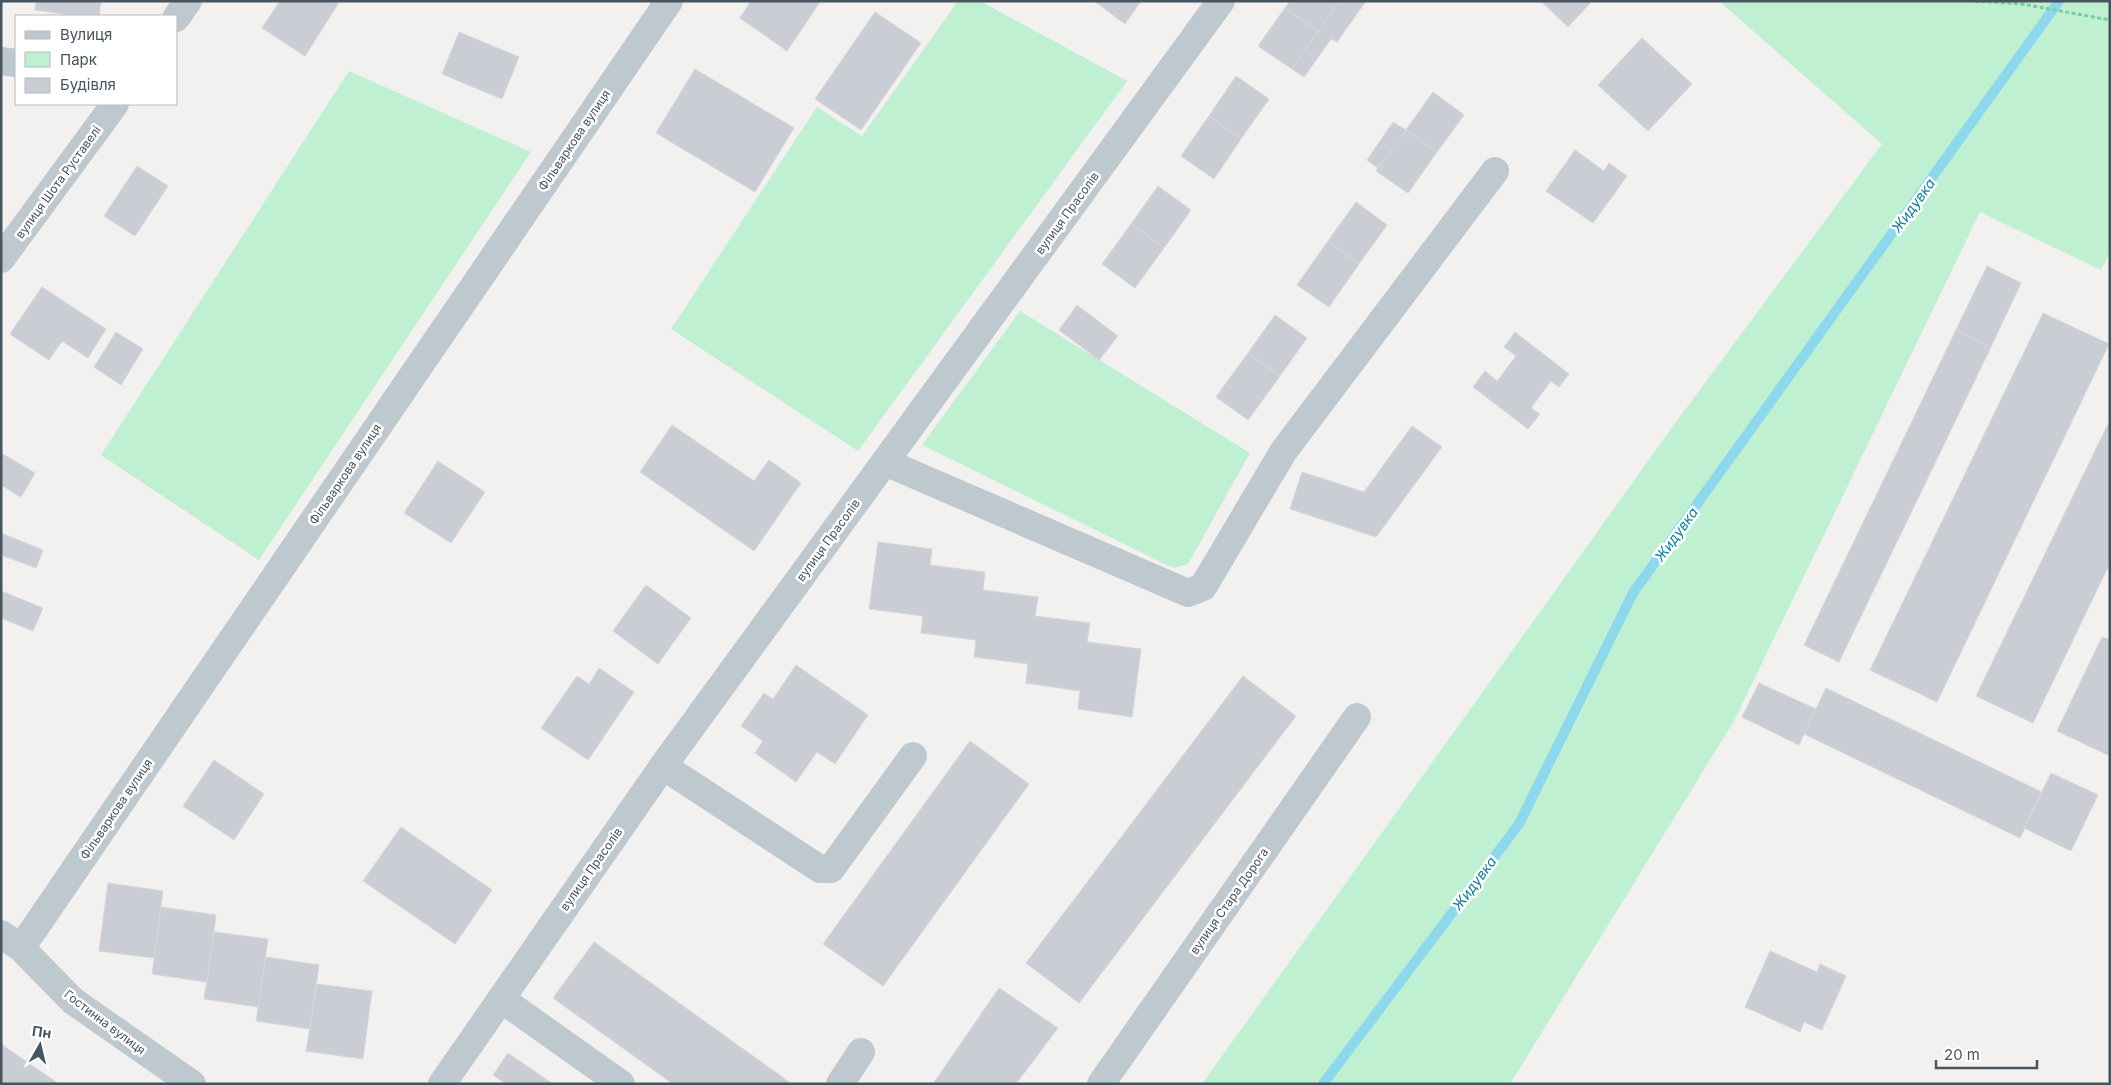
<svg xmlns="http://www.w3.org/2000/svg" width="2111" height="1085" font-family="Inter,sans-serif">
  <rect width="100%" height="100%" fill="#f3f0f0"/>
  <!-- green -->
  <path fill="#bff0d2" d="M958,1H980L1127,81L858,451L671,329L817,107L862,136Z
    M1719,1H2110V252L2101,270L1980,212L1734,721L1510,1084H1202L1673,426L1882,144Z
    M349,71L531,152L259,560L101,455Z
    M1020,311L1250,453L1188,564L1173,568L922,445Z"/>
  <g fill="none" stroke-linecap="round" stroke-linejoin="round">
    <!-- stream -->
    <path stroke="#8dd8ed" stroke-width="10" d="M1323,1084L1519,824L1633,593L2059,1"/>
  </g>
  <!-- building -->
  <path fill="#cacdd3" stroke="#d4d7dc" d="M36,1H101L99,16H78L35,10Z
    M280,1H334L338,4L305,56L262,28Z
    M751,1H819L820,2L787,51L740,18Z
    M1094,1H1141L1125,24Z
    M1290,1H1339L1318,31L1285,8Z
    M1339,1H1366L1337,42L1331,39L1304,77L1292,69Z
    M1541,1H1592L1568,27Z
    M1285,8L1318,31L1292,69L1258,46Z
    M875,12L921,43L861,130L815,99Z
    M459,32L519,57L502,99L442,74Z
    M1642,38L1692,84L1648,131L1598,85Z
    M695,69L794,128L755,192L656,133Z
    M1236,76L1269,99L1241,139L1209,116Z
    M1433,92L1464,115L1437,152L1406,130Z
    M1209,116L1241,139L1214,179L1181,156Z
    M1393,122L1406,130L1378,168L1367,160Z
    M1406,130L1437,152L1408,193L1376,171Z
    M1575,150L1604,171L1609,163L1627,176L1593,223L1546,191Z
    M137,166L168,186L135,236L104,216Z
    M1158,186L1191,210L1164,248L1131,224Z
    M1356,202L1387,225L1359,264L1328,241Z
    M1131,224L1164,248L1135,288L1102,264Z
    M1328,241L1359,264L1329,307L1297,285Z
    M1987,266L2021,283L1991,347L1956,330Z
    M42,287L106,329L88,358L62,341L49,360L10,334Z
    M1077,305L1118,336L1099,360L1059,330Z
    M2043,313L2109,344L1937,702L1870,670Z
    M1275,315L1307,338L1280,376L1248,353Z
    M1956,330L1991,347L1839,662L1804,645Z
    M116,332L143,349L121,385L94,367Z
    M1515,332L1569,374L1559,387L1551,381L1531,408L1540,414L1528,429L1473,387L1485,371L1497,381L1516,356L1504,347Z
    M1248,353L1280,376L1248,420L1216,397Z
    M2110,420V563L2033,723L1976,696Z
    M672,425L754,481L769,460L801,483L754,551L640,472Z
    M1412,426L1442,447L1376,537L1290,509L1302,472L1364,492Z
    M1,453L35,473L21,497L1,485Z
    M438,461L485,492L451,543L404,513Z
    M1,533L43,550L36,568L1,555Z
    M878,542L932,549L930,565L985,572L983,590L1038,597L1035,616L1090,623L1087,642L1141,649L1132,717L1078,709L1080,691L1026,683L1028,664L974,657L976,640L921,633L923,616L869,609Z
    M646,585L691,618L658,664L613,631Z
    M1,591L43,608L33,631L1,618Z
    M2102,637L2110,640V756L2057,731Z
    M796,665L868,715L835,764L817,752L796,782L755,753L763,741L741,726L764,693L773,699Z
    M599,668L634,692L588,760L541,728L577,676L589,684Z
    M1243,676L1296,716L1079,1003L1026,963Z
    M1759,683L1816,709L1799,745L1742,717Z
    M1826,688L2042,792L2020,838L1804,734Z
    M970,741L1029,784L883,986L823,944Z
    M214,760L264,794L234,840L183,806Z
    M2051,773L2098,795L2071,851L2024,828Z
    M401,827L492,890L455,944L363,881Z
    M108,883L163,891L154,958L99,951Z
    M161,907L216,915L207,982L152,974Z
    M214,932L268,939L258,1007L204,999Z
    M594,942L792,1084H673L553,998Z
    M1770,951L1817,972L1820,964L1846,976L1822,1030L1804,1022L1800,1032L1745,1007Z
    M266,957L319,965L310,1029L256,1021Z
    M317,984L372,991L363,1059L306,1051Z
    M999,988L1058,1028L1016,1084H933Z
    M1,1044L59,1084H1Z
    M508,1053L553,1084H506L493,1075Z"/>
  <g fill="none" stroke-linecap="round" stroke-linejoin="round">
    <!-- path -->
    <path stroke="#77cea3" stroke-width="3" stroke-dasharray="4 2.5" stroke-linecap="butt" d="M1975,1L2022,4L2110,20"/>
    <!-- minor -->
    <path stroke="#bec8cf" stroke-width="28" d="M176,18L188,1
      M1,61L16,63
      M1,259L115,104
      M885,462L1188,593L1203,587L1283,452L1495,171
      M663,766L820,869H831L913,756
      M1,934L21,948L73,1001L192,1084
      M21,948L669,1
      M501,999L621,1084
      M442,1084L663,766L1221,1
      M840,1084L861,1052
      M1101,1084L1357,717"/>
  </g>
  <g text-anchor="middle" dominant-baseline="central" stroke-width="5" stroke-linejoin="round" paint-order="stroke">
    <!-- street labels -->
    <g font-size="12" fill="#48545e" stroke="#fff">
      <text transform="translate(574 140) rotate(-56)">Фільваркова вулиця</text>
      <text transform="translate(58 182) rotate(-54)">вулиця Шота Руставелі</text>
      <text transform="translate(1067 213) rotate(-54)">вулиця Прасолів</text>
      <text transform="translate(345 474) rotate(-56)">Фільваркова вулиця</text>
      <text transform="translate(828 540) rotate(-54)">вулиця Прасолів</text>
      <text transform="translate(116 809) rotate(-56)">Фільваркова вулиця</text>
      <text transform="translate(591 869) rotate(-55)">вулиця Прасолів</text>
      <text transform="translate(1229 901) rotate(-55)">вулиця Стара Дорога</text>
      <text transform="translate(105 1022) rotate(37)">Гостинна вулиця</text>
    </g>
    <!-- water labels -->
    <g font-size="14" font-style="italic" fill="#0c7f9d" stroke="#fff">
      <text transform="translate(1913 205) rotate(-54)">Жидувка</text>
      <text transform="translate(1676 534) rotate(-54)">Жидувка</text>
      <text transform="translate(1474 883) rotate(-53)">Жидувка</text>
    </g>
  </g>
  <!-- border -->
  <rect width="2111" height="1085" fill="none" stroke="#48545e" stroke-width="5"/>
  <!-- legend -->
  <rect x="15" y="15" width="162" height="90" fill="#ffffff" stroke="#b6bbbf"/>
  <rect x="25" y="31" width="25" height="8" fill="#bec8cf" stroke="#b6bbbf"/>
  <text x="60" y="40" font-size="15" fill="#48545e">Вулиця</text>
  <rect x="25" y="52" width="25" height="15" fill="#bff0d2" stroke="#b6bbbf"/>
  <text x="60" y="65" font-size="15" fill="#48545e">Парк</text>
  <rect x="25" y="78" width="25" height="15" fill="#cacdd3" stroke="#b6bbbf"/>
  <text x="60" y="90" font-size="15" fill="#48545e">Будівля</text>
  <!-- north arrow -->
  <g transform="translate(40 1045) rotate(8)" stroke="#ffffff" stroke-width="4" paint-order="stroke">
  <path d="M0-4L9 19L0 12L-9 19Z" fill="#48545e"/>
  <text y="-8" font-size="14" font-weight="bold" text-anchor="middle" fill="#48545e">Пн</text>
  </g>
  <!-- scale -->
  <path d="M1936 1060v8h101v-8" fill="none" stroke="#48545e" stroke-width="2.5"/>
  <text x="1944" y="1060" font-size="15" fill="#48545e" stroke="#ffffff" stroke-width="4" paint-order="stroke">20 m</text>
</svg>
